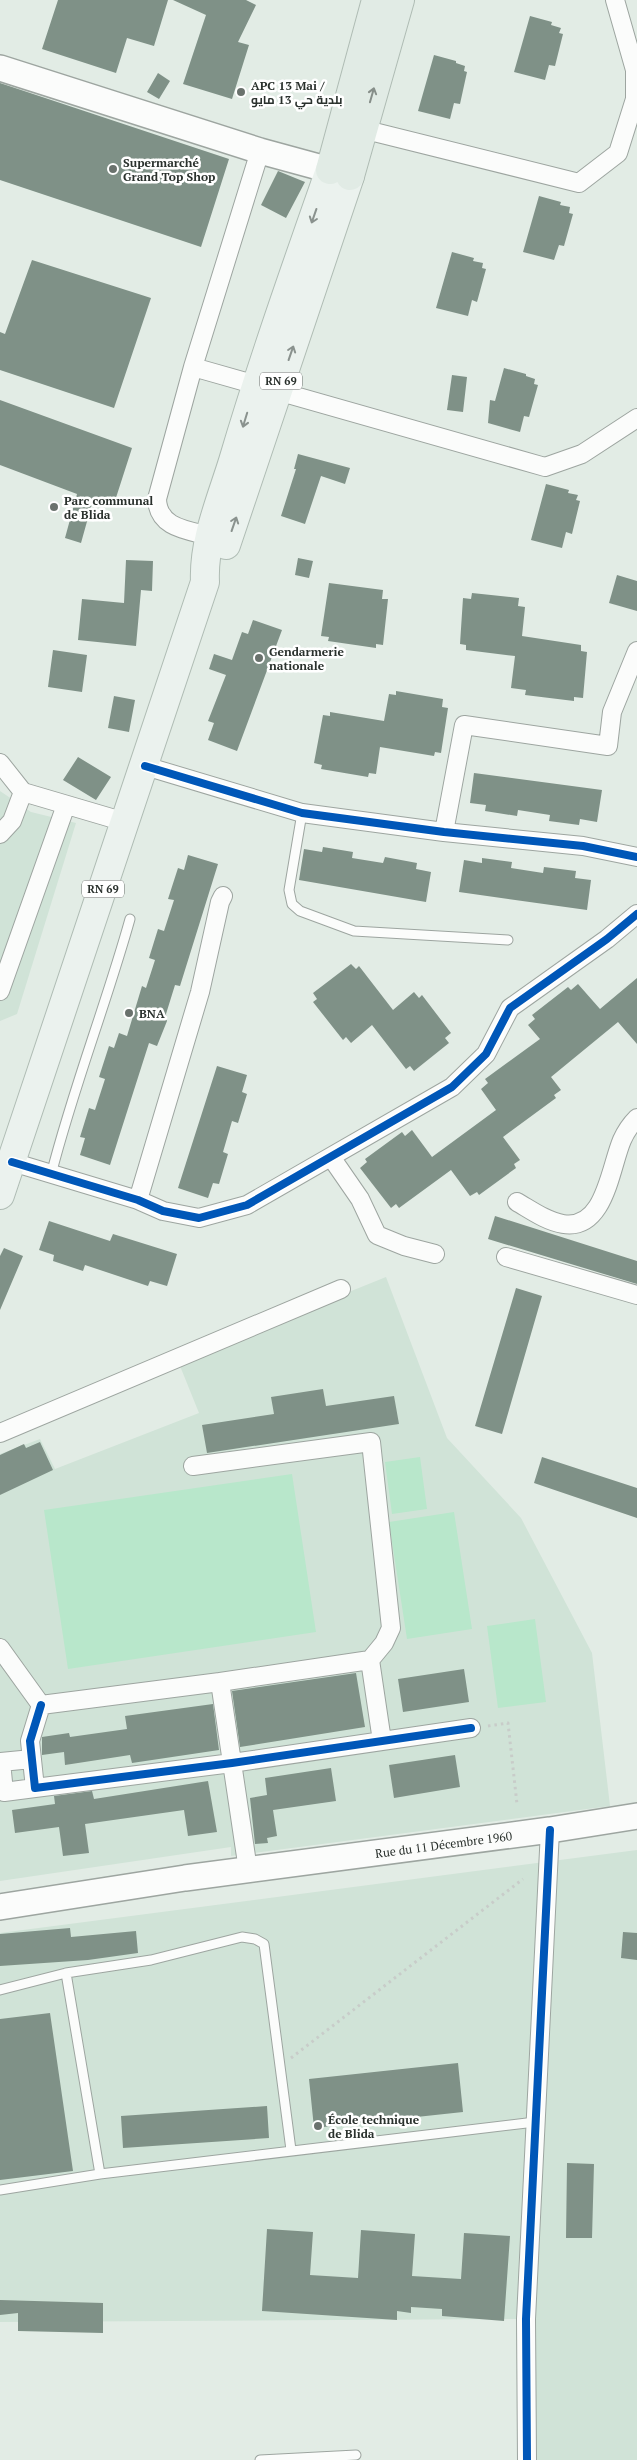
<svg xmlns="http://www.w3.org/2000/svg" width="637" height="2460" font-family="'PT Serif',Cairo,serif">
  <rect width="100%" height="100%" fill="#e2ece5"/>
  <!-- built -->
  <path fill="#d0e3d7" d="M0,791L31,812L76,823L17,1014L0,1021Z
    M386,1277L447,1438L521,1518L592,1653L610,1806L231,1856V1847L0,1881V1454L40,1439L55,1469L199,1413L178,1361Z
    M637,1850V2460H517L526,2319L0,2322V1933Z"/>
  <!-- green -->
  <path fill="#b8e7cb" d="M420,1457L427,1509L392,1514L385,1462Z
    M292,1474L316,1632L68,1669L44,1510Z
    M454,1512L472,1629L407,1639L389,1522Z
    M535,1619L546,1702L498,1708L487,1626Z"/>
  <!-- building -->
  <path fill="#7f9187" d="M58,0H168L154,46L127,38L116,73L42,49Z
    M173,0H246L256,5L238,42L249,45L232,99L183,84L206,15Z
    M530,16L552,22L551,25L561,28L559,33L563,34L555,66L549,65L545,80L514,72Z
    M434,55L456,61V63L465,66L464,71L467,72L460,104L454,103L450,119L418,111Z
    M158,73L170,81L159,99L147,92Z
    M0,83L229,159L201,247L0,180Z
    M278,171L305,182L286,218L261,205Z
    M539,196L561,202L560,205L570,207L569,213L573,214L564,246L559,245L554,260L523,252Z
    M452,252L474,258L473,261L483,263L482,268L486,269L477,302L472,300L468,316L436,308Z
    M32,260L151,298L114,408L0,370V332L5,334Z
    M504,368L526,374V376L535,379L534,384L538,385L529,417L524,416L520,432L488,423L490,400L495,401Z
    M452,375L467,377L463,412L447,410Z
    M0,400L132,448L113,507L93,500L81,543L65,538L77,494L0,465Z
    M298,454L350,468L345,484L321,476L305,524L281,516L296,469H294Z
    M546,484L569,490L568,493L578,495L576,500L580,501L572,534L566,532L562,548L531,540Z
    M298,558L313,561L309,578L295,575Z
    M126,560L153,561L152,591L141,590L136,646L78,640L82,599L124,603Z
    M617,575L637,581V611L609,603Z
    M329,583L383,590L382,599H388L383,645L376,644V648L328,641L329,637L321,636Z
    M472,593L519,598L518,606L525,607L522,636L581,645V651L587,652L583,698L574,697V701L525,695L526,690L511,688L515,656L466,650V645L460,644L463,598L471,599Z
    M253,620L282,630L237,751L208,740L214,723L208,721L226,675L209,669L214,654L232,660L242,632L248,634Z
    M53,650L87,655L82,692L48,687Z
    M396,691L443,699L442,707L448,708L441,753L435,752L434,756L380,747L376,774L369,773L368,777L321,769L322,765L314,763L323,715L330,716V712L384,721L389,694L396,695Z
    M114,696L135,700L129,732L108,728Z
    M78,757L111,777L96,800L63,780Z
    M474,773L602,790L597,822L580,819L579,825L549,821L550,815L518,810L517,816L485,811L486,805L470,803Z
    M323,847L353,852L352,858L383,863L385,857L417,863L416,869L431,872L426,902L299,880L304,849L322,852Z
    M188,855L218,864L180,986L175,985L166,1014L167,1021L157,1046L149,1043L110,1165L80,1155L85,1138L80,1137L89,1108L95,1110L105,1079L99,1077L109,1046L114,1048L119,1033L127,1036L142,986L146,988L155,960L149,958L158,929L164,931L174,900L168,899L178,868L184,870Z
    M482,858L512,862L511,868L543,873L544,867L576,871L575,878L591,880L587,910L459,892L464,860L482,863Z
    M351,964L356,969L359,966L393,1010L414,992L419,998L422,995L451,1033L445,1038L449,1043L414,1071L410,1066L406,1069L372,1025L351,1043L346,1037L343,1040L313,1002L317,999L313,993Z
    M637,978V1044L618,1022L551,1077L561,1090L554,1095L556,1098L503,1137L520,1160L514,1164L516,1168L479,1195L477,1192L470,1196L451,1170L399,1208L396,1204L391,1208L360,1168L367,1162L365,1159L402,1132L405,1136L412,1130L432,1157L496,1110L481,1089L488,1083L485,1079L540,1039L528,1025L535,1019L532,1015L568,987L571,990L578,984L600,1009Z
    M217,1066L247,1075L242,1092L247,1094L238,1123L232,1121L223,1152L228,1154L219,1184L213,1183L208,1198L178,1188Z
    M495,1216L637,1261V1284L488,1239Z
    M49,1221L110,1241L113,1234L177,1254L167,1286L150,1281L148,1286L85,1265L83,1271L53,1261L54,1255L39,1250Z
    M4,1248L23,1256L0,1310V1256Z
    M516,1288L542,1296L502,1434L475,1426Z
    M323,1389L326,1406L394,1396L399,1424L207,1453L202,1425L274,1414L271,1397Z
    M40,1442L53,1470L0,1495V1455L24,1444L26,1448Z
    M542,1457L637,1488V1518L534,1483Z
    M464,1669L469,1702L403,1712L398,1679Z
    M356,1673L365,1727L240,1747L232,1691Z
    M213,1704L219,1750L132,1763L130,1755L65,1765L64,1752L42,1755V1737L69,1733L70,1737L127,1729L125,1716Z
    M455,1755L460,1787L394,1798L389,1765Z
    M331,1768L336,1801L273,1810L277,1836L267,1838L268,1843L255,1844L250,1798L267,1795L265,1778Z
    M208,1781L217,1832L188,1836L184,1810L85,1824L89,1853L63,1856L59,1827L15,1833L12,1810L55,1804L54,1796L92,1791L94,1799Z
    M70,1928L71,1937L136,1931L138,1953L88,1960L0,1966V1934Z
    M623,1932L637,1933V1960L621,1958Z
    M50,2013L73,2171L0,2180V2019Z
    M458,2063L463,2112L314,2128L309,2079Z
    M267,2106L269,2138L123,2148L121,2116Z
    M567,2163L594,2164L592,2238H566Z
    M267,2229L313,2232L310,2275L358,2278L361,2230L415,2234L412,2276L461,2279L464,2233L510,2236L504,2321L442,2316V2309L411,2307V2313L397,2311V2320L262,2311Z
    M0,2300L103,2303V2333L18,2331V2313L0,2315Z"/>
  <g fill="none" stroke-linecap="round" stroke-linejoin="round">
    <!-- lane casing -->
    <g stroke="#9da5a0" stroke-width="11">
      <path id="lane" d="M302,813L289,890L292,904L300,911L354,931L508,940
        M51,1175C73,1088 106,1005 130,919
        M66,1973L100,2174
        M0,1990L66,1973L151,1960L242,1937L255,1939L264,1944L291,2150
        M0,2190L100,2174L535,2122
        M260,2460L356,2455"/>
    </g>
    <!-- street casing -->
    <g stroke="#9da5a0" stroke-width="20">
      <path id="street" d="M362,129L579,183L618,153L635,99V70L615,0
        M193,367L545,467L582,454L637,418
        M210,536C187,530 158,528 157,499L193,367L260,151
        M0,763L23,792L125,822
        M145,766L302,813L444,832L583,846L637,857
        M444,832L464,725L608,746L612,712L637,651
        M0,834L12,821L23,792
        M0,991L66,805
        M331,1157L360,1199L377,1235L404,1246L435,1254
        M12,1162L138,1200L163,1211L199,1218L247,1205L452,1087L486,1054L510,1008L607,939L637,914
        M138,1200L200,992L220,902L223,896
        M517,1202C531,1210 546,1221 563,1224C605,1231 610,1168 622,1140C626,1131 630,1125 637,1118
        M506,1257L637,1295
        M0,1433L341,1289
        M193,1466L371,1442L391,1628L384,1643L370,1660
        M0,1648L41,1705L220,1682L370,1660L382,1741
        M220,1682L248,1870
        M41,1705L30,1741L35,1788L232,1763L471,1728
        M32,1759L1,1762L4,1792L35,1788
        M527,2460L526,2319L550,1830"/>
    </g>
    <!-- secondary casing -->
    <g stroke="#9da5a0" stroke-width="28">
      <g id="secondary">
        <path d="M0,68L260,151L348,175"/>
        <path id="s1" d="M0,1907L185,1878L550,1830L637,1816"/>
      </g>
    </g>
    <!-- primary casing -->
    <g stroke="#afbcb4" stroke-width="30">
      <path id="primary" d="M226,545L350,176
        M0,1195L205,582C203,541 221,500 233,461C262,363 296,267 330,170"/>
    </g>
    <!-- highway casing -->
    <g stroke="#afbcb4" stroke-width="30">
      <path id="highway" d="M330,170L376,0
        M350,176L400,0"/>
    </g>
    <!-- path -->
    <path stroke="#c8ccc9" stroke-width="3" stroke-dasharray="2.5 4" stroke-linecap="butt" d="M488,1726L508,1723L517,1804
      M291,2058L523,1879"/>
    <!-- lane -->
    <use href="#lane" stroke="#fbfcfb" stroke-width="9"/>
    <!-- street -->
    <use href="#street" stroke="#fbfcfb" stroke-width="18"/>
    <!-- secondary -->
    <use href="#secondary" stroke="#fbfcfb" stroke-width="25"/>
    <!-- primary -->
    <use href="#primary" stroke="#ebf2ee" stroke-width="28"/>
    <!-- highway -->
    <use href="#highway" stroke="#e1ebe5" stroke-width="28"/>
    <!-- cycleway casing -->
    <g stroke="#fff" stroke-width="11">
      <path id="cycleway" d="M145,766L302,813L444,832L583,846L637,857
        M12,1162L138,1200L163,1211L199,1218L247,1205L452,1087L486,1054L510,1008L607,939L637,914
        M41,1705L30,1741L35,1788L232,1763L471,1728
        M527,2460L526,2319L550,1830"/>
    </g>
    <!-- cycleway -->
    <use href="#cycleway" stroke="#0057b8" stroke-width="8"/>
  </g>
  <!-- one-way arrows -->
  <defs><path id="oneway-shaft" d="M-6 0H5M1.5-3L5.5 0L1.5 3" fill="none" stroke-width="1.6" stroke-linecap="round" stroke-linejoin="round" transform="scale(1.25)"/></defs>
  <use stroke="#868e89" href="#oneway-shaft" transform="translate(372 95) rotate(-74)"/>
  <g stroke="#8a928e">
    <use href="#oneway-shaft" transform="translate(314 216) rotate(109)"/>
    <use href="#oneway-shaft" transform="translate(291 353) rotate(-71)"/>
    <use href="#oneway-shaft" transform="translate(245 420) rotate(107)"/>
    <use href="#oneway-shaft" transform="translate(234 524) rotate(-71)"/>
  </g>
  <!-- markers -->
  <g fill="#6a726d" stroke="#fff" stroke-width="2">
    <circle cx="241" cy="92" r="5"/>
    <circle cx="113" cy="169" r="5"/>
    <circle cx="54" cy="507" r="5"/>
    <circle cx="259" cy="658" r="5"/>
    <circle cx="129" cy="1013" r="5"/>
    <circle cx="318" cy="2126" r="5"/>
  </g>
  <g text-anchor="middle" dominant-baseline="central" stroke-width="5" stroke-linejoin="round" paint-order="stroke">
    <!-- shield labels -->
    <g fill="#fff" stroke="#6a6f6c" stroke-width="1">
      <rect x="260" y="372.5" width="42" height="17" rx="4"/>
      <rect x="82" y="880.5" width="42" height="17" rx="4"/>
    </g>
    <g font-size="11" font-weight="bold" fill="#2a312d">
      <text x="281" y="381">RN 69</text>
      <text x="103" y="889">RN 69</text>
    </g>
    <!-- poi labels -->
    <g font-size="12" font-weight="bold" fill="#2a312d" stroke="#fff" text-anchor="start">
      <text x="251" y="85">APC 13 Mai /<tspan x="251" dy="14">بلدية حي 13 مايو</tspan></text>
      <text x="123" y="162">Supermarché<tspan x="123" dy="14">Grand Top Shop</tspan></text>
      <text x="64" y="500">Parc communal<tspan x="64" dy="14">de Blida</tspan></text>
      <text x="269" y="651">Gendarmerie<tspan x="269" dy="14">nationale</tspan></text>
      <text x="139" y="1013">BNA</text>
      <text x="328" y="2119">École technique<tspan x="328" dy="14">de Blida</tspan></text>
    </g>
    <!-- street labels -->
    <g font-size="12" fill="#2a312d" stroke="#fff">
      <text stroke="none"><textPath href="#s1" startOffset="448">Rue du 11 Décembre 1960</textPath></text>
    </g>
  </g>
</svg>
